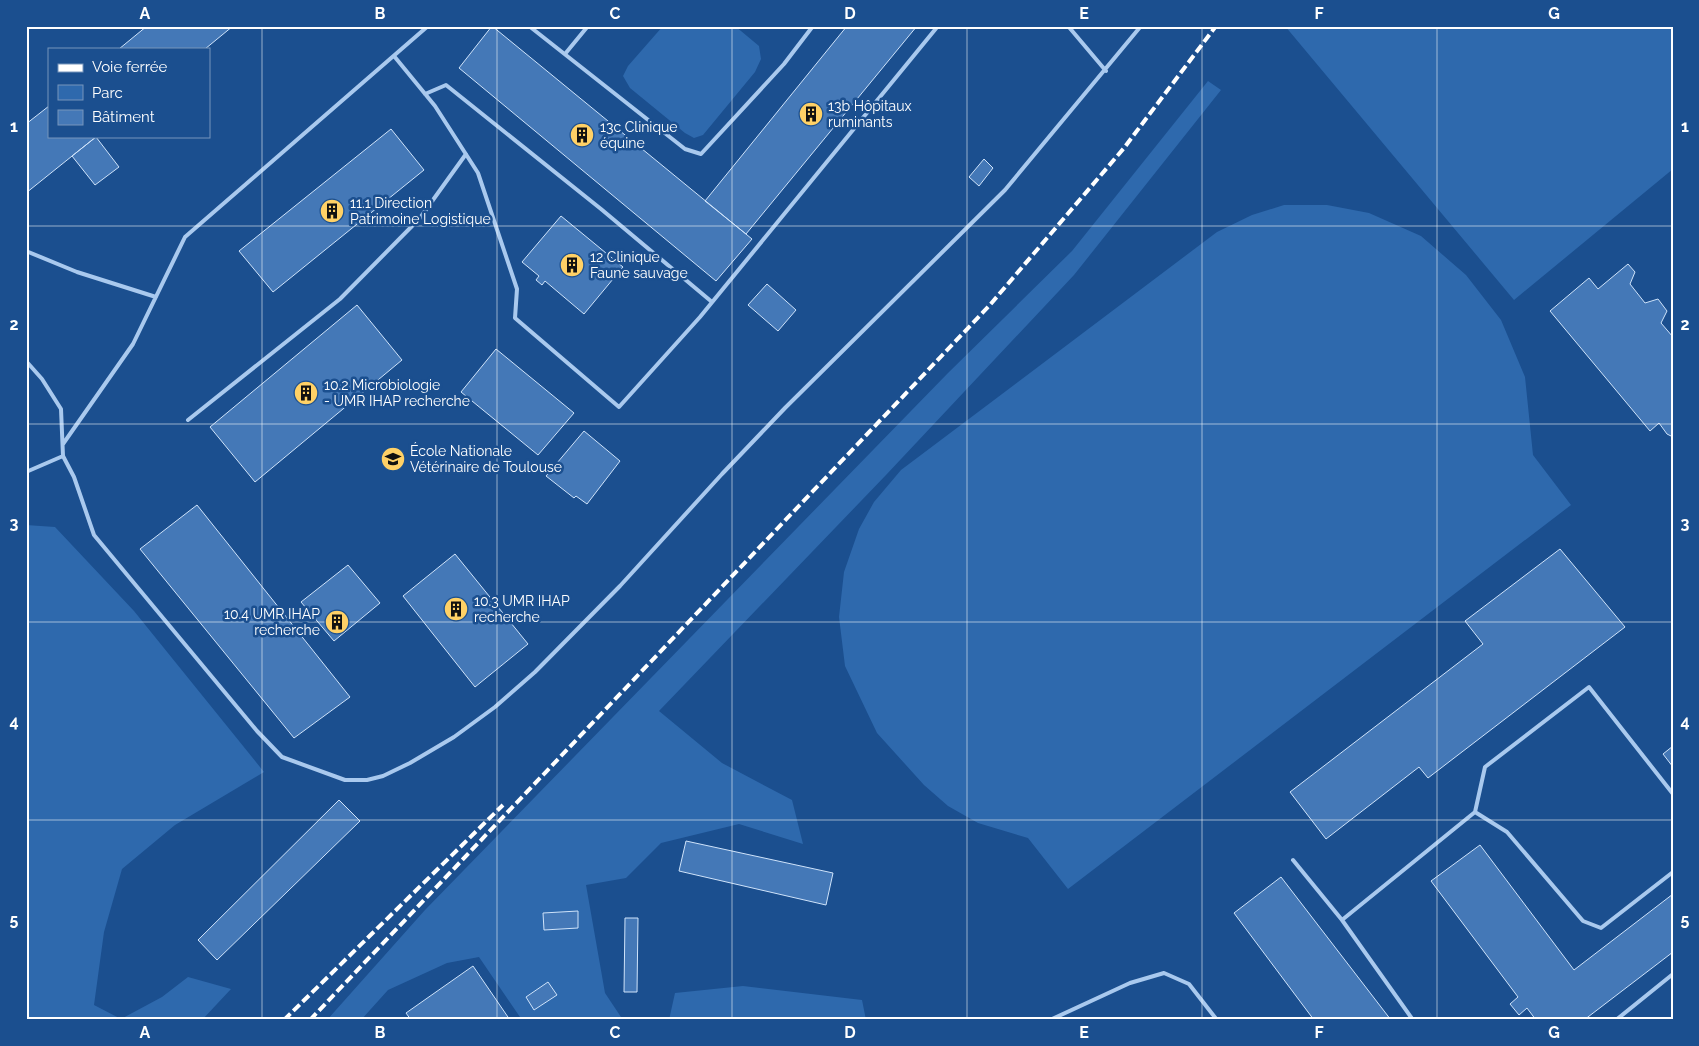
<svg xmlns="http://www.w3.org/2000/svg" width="1699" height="1046" font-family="Raleway,sans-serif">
  <rect width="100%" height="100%" fill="#1b4f8f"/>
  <!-- green -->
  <path fill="#2e69ad" d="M663,26H735L759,46L761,59L755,72L703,135L694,138L685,133L630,88L623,76L628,66Z
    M1285,26H1673V169L1514,300Z
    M1208,81L1221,90L1074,275L886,475L659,711L722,763L792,800L803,844L739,824L661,843L626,878L586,885L605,993L623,1020H522L479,957L447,963L388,990L361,1020H327L425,910L948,373L1072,251Z
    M1284,205H1327L1369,213L1421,236L1466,275L1501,320L1525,377L1533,455L1571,505L1068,889L1028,838L978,823L948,806L924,785L877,733L845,666L839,617L844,572L859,529L874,502L901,470L1217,232L1252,215Z
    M26,525L55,527L134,611L264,772L175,825L122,869L104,932L94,1005L121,1019L162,997L188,977L231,989L202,1020H26Z
    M743,986L862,1000L866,1020H669L675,993Z"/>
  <!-- building -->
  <path fill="#4478b7" stroke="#cfe3fa" d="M147,26H233L205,49H119Z
    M492,26L752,239L716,281L459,68Z
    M847,26H917L746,234L705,201Z
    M49,106V136H97L26,193V124Z
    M391,129L424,170L273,292L239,251Z
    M96,137L119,167L95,185L72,156Z
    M984,159L993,168L979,186L969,177Z
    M561,216L623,267L584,314L545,281L542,285L536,280L539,276L522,262Z
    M1628,264L1635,272L1630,284L1645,303L1658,299L1667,311L1661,323L1673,337V437L1667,434L1659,423L1650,431L1550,311L1589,278L1598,289Z
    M767,284L796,310L778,331L748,305Z
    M357,305L402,360L255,482L210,427Z
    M496,349L574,413L538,455L461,392Z
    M584,431L620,461L587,504L576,496L574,498L546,476Z
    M197,505L350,697L294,738L140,549Z
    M1560,549L1625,627L1428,778L1419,767L1326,839L1290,792L1483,644L1465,621Z
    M455,554L528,644L475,687L403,596Z
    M348,565L380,603L334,641L301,602Z
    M1673,746V767L1663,754Z
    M339,800L360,821L217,960L198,940Z
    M686,841L833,873L826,905L679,871Z
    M1480,845L1574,970L1673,894V952L1584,1020L1582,1017L1579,1020H1536L1527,1008L1519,1015L1510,1004L1518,997L1431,881Z
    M1281,877L1391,1020H1314L1234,913Z
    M578,911V928L544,930L543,913Z
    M625,918H638L637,992H624Z
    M473,966L510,1020H411L406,1013Z
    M548,982L557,995L534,1010L526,997Z"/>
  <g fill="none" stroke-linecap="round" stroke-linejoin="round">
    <!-- lane -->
    <path stroke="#a9c9ee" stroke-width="4" d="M529,26L685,149L701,154L784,64L813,26
      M1068,26L1106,71
      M565,54L588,26
      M394,56L435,106L478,173L517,289L515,318L619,407L700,317L938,26
      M425,94L446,85L601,209L712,302
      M26,251L77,272L156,297
      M26,361L42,379L61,409L63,456L74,477L94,535L257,731L282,757L345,780H367L383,776L410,763L454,737L495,707L535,672L620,586L722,474L785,408L1005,190L1141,26
      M188,420L340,299L420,218L466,154
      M63,444L133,344L185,237L428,26
      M26,472L63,456
      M1475,812L1507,832L1583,921L1601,928L1673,872
      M1293,860L1342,920
      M1050,1020L1130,983L1164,973L1189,984L1217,1020
      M1413,1020L1342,920L1475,812L1485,767L1589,687L1673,794
      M1616,1020L1673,974"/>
    <!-- rail -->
    <path stroke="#fff" stroke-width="4" stroke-dasharray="9 4" stroke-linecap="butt" d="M284,1020L503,805
      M310,1020L989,306L1124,148L1216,26"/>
  </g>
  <!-- grid -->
  <path fill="none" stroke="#fff" stroke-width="1" stroke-opacity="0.55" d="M262,26V1020M497,26V1020M732,26V1020M967,26V1020M1202,26V1020M1437,26V1020M26,226H1673M26,424H1673M26,622H1673M26,820H1673"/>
  <!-- icons -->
  <defs>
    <g id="building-disc" transform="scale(1.25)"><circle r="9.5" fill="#ffd166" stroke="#1b4f8f"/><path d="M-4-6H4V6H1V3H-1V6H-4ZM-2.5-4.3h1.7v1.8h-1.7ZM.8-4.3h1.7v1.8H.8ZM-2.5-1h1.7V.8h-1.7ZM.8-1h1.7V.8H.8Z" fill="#111"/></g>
    <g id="university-disc" transform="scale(1.25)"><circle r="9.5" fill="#ffd166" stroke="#1b4f8f"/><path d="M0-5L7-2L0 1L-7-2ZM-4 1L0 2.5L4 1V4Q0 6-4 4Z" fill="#111"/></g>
  </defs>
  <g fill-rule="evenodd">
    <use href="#building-disc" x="811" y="114"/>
    <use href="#building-disc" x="582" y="135"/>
    <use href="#building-disc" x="332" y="211"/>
    <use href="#building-disc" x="572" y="265"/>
    <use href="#building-disc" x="306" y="393"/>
    <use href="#university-disc" x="393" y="459"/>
    <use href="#building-disc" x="456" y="609"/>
    <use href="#building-disc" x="337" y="622"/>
  </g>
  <g text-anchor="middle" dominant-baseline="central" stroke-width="5" stroke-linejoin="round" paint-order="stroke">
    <!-- poi labels -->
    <g font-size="14" fill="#fff" stroke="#1b4f8f" text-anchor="start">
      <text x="828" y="106">13b Hôpitaux<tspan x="828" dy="16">ruminants</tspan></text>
      <text x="600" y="127">13c Clinique<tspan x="600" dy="16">équine</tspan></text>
      <text x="350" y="203">11.1 Direction<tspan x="350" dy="16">Patrimoine Logistique</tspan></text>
      <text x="590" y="257">12 Clinique<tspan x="590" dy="16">Faune sauvage</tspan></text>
      <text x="324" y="385">10.2 Microbiologie<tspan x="324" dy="16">- UMR IHAP recherche</tspan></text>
      <text x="410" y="451">École Nationale<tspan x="410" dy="16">Vétérinaire de Toulouse</tspan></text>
      <text x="474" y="601">10.3 UMR IHAP<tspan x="474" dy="16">recherche</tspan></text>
      <text x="320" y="614" text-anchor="end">10.4 UMR IHAP<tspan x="320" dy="16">recherche</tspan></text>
    </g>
  </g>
  <!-- border -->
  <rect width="1699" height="1046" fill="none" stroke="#1b4f8f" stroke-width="55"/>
  <!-- legend -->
  <rect x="48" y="48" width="162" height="90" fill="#1b4f8f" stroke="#7695bc"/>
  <rect x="58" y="64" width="25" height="8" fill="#ffffff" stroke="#7695bc"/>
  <text x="92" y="72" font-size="15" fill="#ffffff">Voie ferrée</text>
  <rect x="58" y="85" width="25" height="15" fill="#2e69ad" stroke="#7695bc"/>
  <text x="92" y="98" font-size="15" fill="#ffffff">Parc</text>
  <rect x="58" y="110" width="25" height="15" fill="#4478b7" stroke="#7695bc"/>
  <text x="92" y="122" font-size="15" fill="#ffffff">Bâtiment</text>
  <rect x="28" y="28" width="1644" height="990" fill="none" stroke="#fff" stroke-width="2"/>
  <g font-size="16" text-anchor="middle" font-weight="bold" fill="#fff">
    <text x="145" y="19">A</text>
    <text x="380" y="19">B</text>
    <text x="615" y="19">C</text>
    <text x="850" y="19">D</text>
    <text x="1084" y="19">E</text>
    <text x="1319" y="19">F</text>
    <text x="1554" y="19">G</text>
    <text x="14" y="132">1</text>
    <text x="1685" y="132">1</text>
    <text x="14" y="330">2</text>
    <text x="1685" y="330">2</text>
    <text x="14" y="529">3</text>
    <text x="1685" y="529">3</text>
    <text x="14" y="727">4</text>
    <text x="1685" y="727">4</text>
    <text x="14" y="925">5</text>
    <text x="1685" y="925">5</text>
    <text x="145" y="1038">A</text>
    <text x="380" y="1038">B</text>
    <text x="615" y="1038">C</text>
    <text x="850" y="1038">D</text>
    <text x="1084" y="1038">E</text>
    <text x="1319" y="1038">F</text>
    <text x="1554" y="1038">G</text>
  </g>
</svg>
